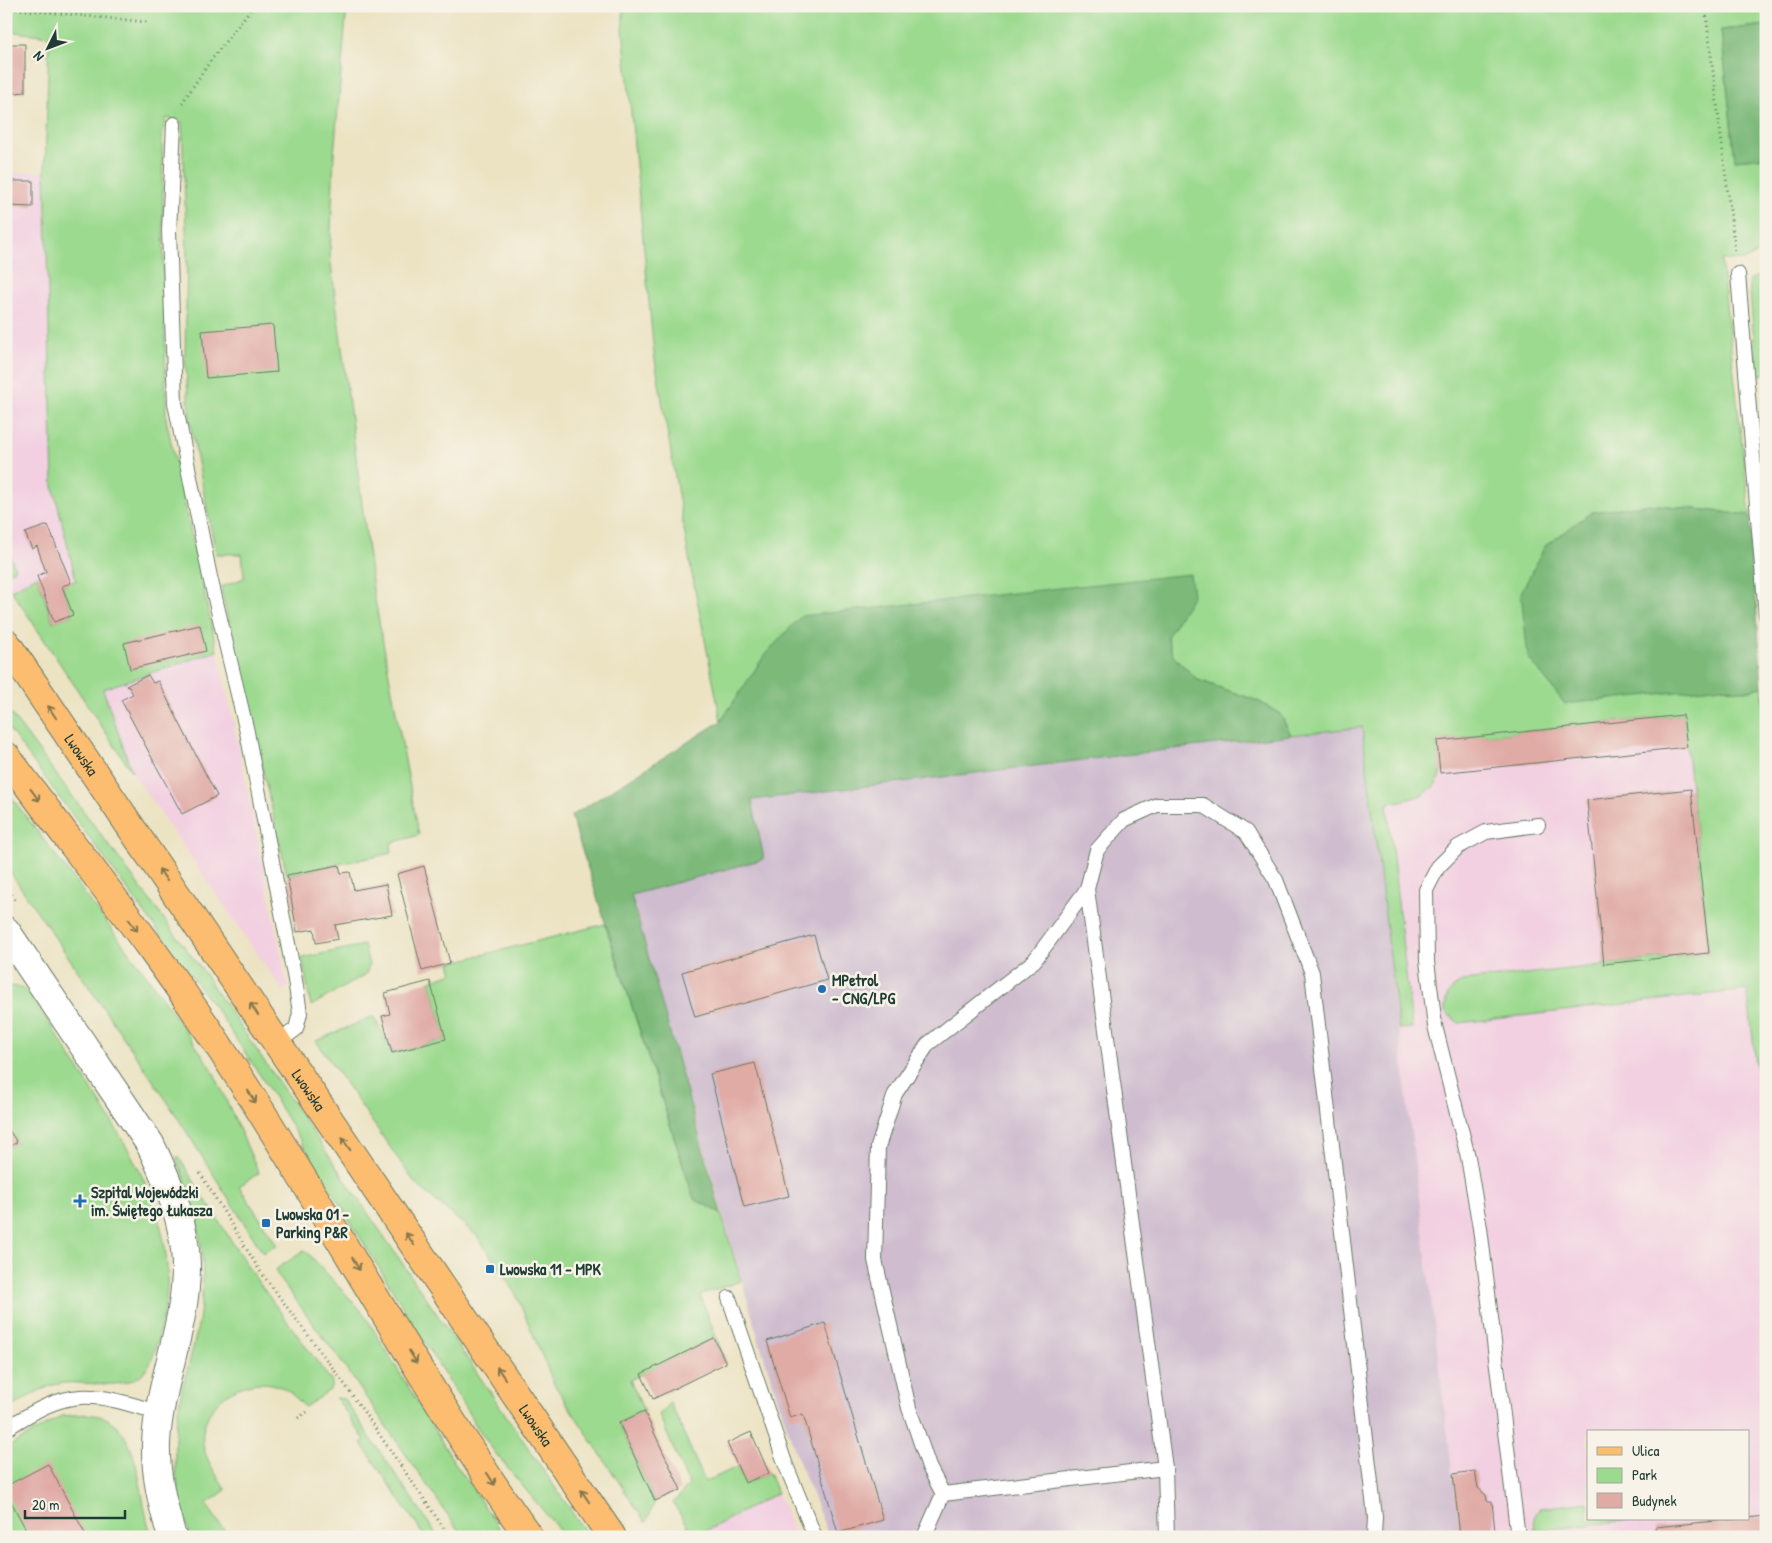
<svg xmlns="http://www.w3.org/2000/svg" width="1772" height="1543" font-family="'Patrick Hand',sans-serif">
  <rect width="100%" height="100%" fill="#f7f3e8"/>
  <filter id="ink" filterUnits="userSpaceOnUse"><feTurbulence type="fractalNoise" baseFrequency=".02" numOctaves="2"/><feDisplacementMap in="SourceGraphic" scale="10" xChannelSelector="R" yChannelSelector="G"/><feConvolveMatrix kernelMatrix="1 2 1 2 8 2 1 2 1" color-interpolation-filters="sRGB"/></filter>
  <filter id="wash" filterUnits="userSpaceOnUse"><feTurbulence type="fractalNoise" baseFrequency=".0096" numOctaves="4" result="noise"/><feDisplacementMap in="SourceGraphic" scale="20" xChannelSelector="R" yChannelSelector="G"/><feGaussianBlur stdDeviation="1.12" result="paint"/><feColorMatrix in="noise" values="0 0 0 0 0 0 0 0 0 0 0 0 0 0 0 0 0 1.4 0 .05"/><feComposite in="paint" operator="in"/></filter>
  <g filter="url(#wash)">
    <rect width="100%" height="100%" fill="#ece3c3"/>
    <!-- built -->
    <path fill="#f2cfe1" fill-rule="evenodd" d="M45,171L53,486L103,689L217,651L232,716L288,988L283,991L132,772L6,582V173Z
      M1723,687L1766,1045V1537H1460L1362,727ZM1588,1432H1748V1519H1588Z
      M777,1493L797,1537H695Z"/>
    <!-- industrial -->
    <path fill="#cfbdcf" d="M1362,727L1460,1537H829L796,1454L760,1344L631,895L764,859L751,800Z"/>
    <!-- green -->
    <path fill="#9cda8f" stroke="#5e8c62" d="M6,6H347L334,154L330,256L373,589L419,835L391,843L392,853L287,875L222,594L221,587L244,578L242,554H216L190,422L185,356L187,256L182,122L166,118L162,139L166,419L217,651L103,689L132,772L11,590L37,576L53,622L73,615L62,586L76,580L53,486L45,171L49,36L6,31Z
      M623,6H1766V25L1721,30L1735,160L1766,157V249L1745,260H1721L1750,515L1649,504L1723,687L1744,691L1762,687L1766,722V1144L1747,990L1459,1023L1445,1012C1445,995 1449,990 1463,981L1709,953L1683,715L1437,741C1438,751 1442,764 1440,774C1435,798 1405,799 1387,804L1412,1028L1399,1029L1362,727L1291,735L1280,714L1258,701L1198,680L1173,656L1167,637L1178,617L765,655L721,721L690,564L654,354L623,29Z
      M1766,272V373L1757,377L1749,280Z
      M6,546L15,569L6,574Z
      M6,707L202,970L589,1537H565L496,1454L477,1427L262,1078L220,1015L6,725Z
      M6,790L144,972L203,1056L214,1073L259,1173L239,1186L277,1245L263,1253L167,1101L6,866Z
      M605,924L694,1199L721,1213L741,1281L700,1295L726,1363L713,1338L630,1380L644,1411L619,1423L655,1501L646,1523L554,1384L515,1292L477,1236L415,1183L316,1041L374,1016L392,1053L446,1039L430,981L453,973L450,963Z
      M364,945L369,965L366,974L311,1006L302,958Z
      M6,986L20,987L31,996C54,1030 76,1065 99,1101C144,1173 184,1241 160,1330C156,1347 153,1367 138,1377C118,1390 86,1381 64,1383C43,1385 23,1400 6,1411V1149L17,1142L6,1126Z
      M178,1156L251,1272L332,1382L330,1390L305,1407C298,1400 290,1391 281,1387C243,1371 194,1407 204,1449C208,1464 218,1477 226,1490L206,1504L229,1537H191C174,1491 170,1443 181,1395C189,1361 200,1329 202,1295C206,1246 195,1202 176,1158Z
      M305,1250L364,1314L451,1457L505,1537H463L343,1364L278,1276L275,1270Z
      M336,1398L344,1399L438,1537H425L361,1443L365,1440Z
      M670,1402L705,1482L737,1467L745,1483L769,1473L777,1493L695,1537H673L688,1526L673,1503L689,1485L659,1415Z
      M87,1414C94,1415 104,1416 109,1420C142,1440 139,1502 152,1537H6V1448L62,1416Z
      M1588,1502V1519H1638L1535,1531L1534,1517L1540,1508Z"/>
    <!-- forest -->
    <path fill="#7dba7a" stroke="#4e7c57" d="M1766,25V157L1735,160L1721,30Z
      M1766,420V500L1760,421Z
      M1649,504L1750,515L1762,687L1744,691L1723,687L1565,704L1528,657L1521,593L1545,546L1592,512Z
      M1190,574L1193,595L1167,637L1173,656L1198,680L1258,701L1280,714L1291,735L752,800L764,859L631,895L721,1213L694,1199L571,816L721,721L765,655L801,616Z"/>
    <g id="blocks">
      <!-- building -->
      <path fill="#e0aaa5" d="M9,44H25V92L6,94Z
        M6,181H33V207L6,206Z
        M273,325L277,372L206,378L202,331Z
        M48,525L71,583L62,586L73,615L54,622L37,576L46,572L37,546L32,549L25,533Z
        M200,625L206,651L130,669L124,643Z
        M148,675L153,683L158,681L217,796L182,814L121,700L133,694L129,687L126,686Z
        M1683,715L1687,747L1440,773L1437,741Z
        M1691,789L1709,953L1604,964L1587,800Z
        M339,865L341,873L350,872L354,890L386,884L392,915L335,925L338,939L316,943L314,929L297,932L287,875Z
        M424,866L450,963L422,971L397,874Z
        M814,935L827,980L695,1017L682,972Z
        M430,981L446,1039L392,1053L382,1016L390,1014L385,993Z
        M755,1063L789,1196L744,1207L710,1074Z
        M6,1126L17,1142L6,1149Z
        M825,1323L883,1520L838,1533L803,1414L790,1418L767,1341Z
        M714,1338L726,1363L653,1399L641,1374Z
        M644,1411L681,1490L655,1501L619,1423Z
        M751,1432L769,1473L745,1483L727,1443Z
        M48,1464L87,1537H30L6,1492V1486Z
        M1475,1471L1478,1488L1486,1495L1487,1501H1492L1495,1532L1460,1536L1453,1474Z
        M1766,1516V1537H1656L1655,1527Z"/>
    </g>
  </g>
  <g filter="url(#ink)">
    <use href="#blocks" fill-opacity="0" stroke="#677766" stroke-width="1"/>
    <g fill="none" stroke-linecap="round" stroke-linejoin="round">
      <!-- lane casing -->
      <g stroke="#677766" stroke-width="16">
        <path id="lane" d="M174,124L169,231L175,403L210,577L247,732L295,980L300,1013L296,1029L277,1043
          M1738,274L1766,615
          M1087,889L1034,961L928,1044L895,1094L878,1147L875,1260L909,1408L929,1467L943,1494L1165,1468
          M729,1298L785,1463L815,1537
          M6,1429C70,1387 89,1391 160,1413
          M924,1537L943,1494
          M1167,1537L1165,1468L1087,889L1097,850L1124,820L1157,805H1203L1246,832L1276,880L1312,973L1375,1517L1374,1537
          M1518,1537L1480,1228L1468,1157L1435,1026L1427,961L1426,890L1438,867L1458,847L1486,832L1538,825"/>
      </g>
      <!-- street casing -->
      <g stroke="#677766" stroke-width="30">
        <path id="street" d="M6,931L150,1144C168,1181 185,1222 186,1264C187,1325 159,1382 156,1443C155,1476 163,1506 172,1537"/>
      </g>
      <!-- primary casing -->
      <g stroke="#677766" stroke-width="30">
        <g id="primary">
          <path id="s1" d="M6,643L612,1537"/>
          <path d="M6,756C80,856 159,953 226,1057C330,1215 420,1383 529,1537"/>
        </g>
      </g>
      <!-- path -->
      <path stroke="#677766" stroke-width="3" stroke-dasharray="1 4" stroke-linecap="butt" d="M1705,6L1735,251
        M6,8L147,22
        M182,103L209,63L253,6
        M6,886L16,901
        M200,1173L260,1271L346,1386L450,1537
        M298,1418L307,1412"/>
      <!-- lane -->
      <use href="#lane" stroke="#fff" stroke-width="14"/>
      <!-- street -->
      <use href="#street" stroke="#fff" stroke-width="28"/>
      <!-- primary -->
      <use href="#primary" stroke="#fcbd6f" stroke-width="28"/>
    </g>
    <!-- one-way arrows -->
    <defs><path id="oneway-shaft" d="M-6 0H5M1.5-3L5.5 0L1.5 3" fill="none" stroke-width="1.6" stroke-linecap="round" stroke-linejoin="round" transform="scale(1.25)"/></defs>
    <g stroke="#82774f">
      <use href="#oneway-shaft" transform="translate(52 712) rotate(-124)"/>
      <use href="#oneway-shaft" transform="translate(35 795) rotate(54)"/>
      <use href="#oneway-shaft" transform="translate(163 875) rotate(-124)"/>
      <use href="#oneway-shaft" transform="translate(133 925) rotate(53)"/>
      <use href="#oneway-shaft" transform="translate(254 1009) rotate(-124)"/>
      <use href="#oneway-shaft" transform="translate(252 1097) rotate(58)"/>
      <use href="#oneway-shaft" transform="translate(346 1144) rotate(-125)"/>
      <use href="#oneway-shaft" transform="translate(410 1239) rotate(-124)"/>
      <use href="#oneway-shaft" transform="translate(356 1264) rotate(59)"/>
      <use href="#oneway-shaft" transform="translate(413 1357) rotate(58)"/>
      <use href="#oneway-shaft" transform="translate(501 1373) rotate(-124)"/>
      <use href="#oneway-shaft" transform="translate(491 1479) rotate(57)"/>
      <use href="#oneway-shaft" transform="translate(585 1496) rotate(-124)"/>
    </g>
  </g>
  <!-- markers -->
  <g fill="#1f6fb2" stroke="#f7f3e8" stroke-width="2">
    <circle cx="822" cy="989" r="5"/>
    <path d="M77.5 1193.5h5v5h5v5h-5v5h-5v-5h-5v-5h5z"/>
    <rect x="261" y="1218" width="10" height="10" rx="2.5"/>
    <rect x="485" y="1264" width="10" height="10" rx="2.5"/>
  </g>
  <g text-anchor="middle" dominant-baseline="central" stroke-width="5" stroke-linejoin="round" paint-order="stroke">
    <!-- street labels -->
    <g font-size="16" fill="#1f3d34" stroke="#f7f3e8">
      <text stroke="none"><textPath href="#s1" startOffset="135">Lwowska</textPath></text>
      <text stroke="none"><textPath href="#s1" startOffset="540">Lwowska</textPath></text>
      <text stroke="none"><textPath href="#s1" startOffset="945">Lwowska</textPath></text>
    </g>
    <!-- poi labels -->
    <g font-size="16" font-weight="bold" fill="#1f3d34" stroke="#f7f3e8" text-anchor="start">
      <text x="832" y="980">MPetrol<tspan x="832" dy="18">- CNG/LPG</tspan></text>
      <text x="91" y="1192">Szpital Wojewódzki<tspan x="91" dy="18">im. Świętego Łukasza</tspan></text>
      <text x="276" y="1214">Lwowska 01 -<tspan x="276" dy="18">Parking P&amp;R</tspan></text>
      <text x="500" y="1269">Lwowska 11 - MPK</text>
    </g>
  </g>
  <!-- margin -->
  <rect width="1772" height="1543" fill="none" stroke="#f7f3e8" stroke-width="25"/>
  <!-- legend -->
  <rect x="1587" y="1430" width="162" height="90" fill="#f7f3e8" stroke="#a1aaa0"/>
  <rect x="1597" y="1447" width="25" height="8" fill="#fcbd6f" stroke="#a1aaa0"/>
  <text x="1632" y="1456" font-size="15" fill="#1f3d34">Ulica</text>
  <rect x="1597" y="1468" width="25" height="15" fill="#9cda8f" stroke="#a1aaa0"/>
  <text x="1632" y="1480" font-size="15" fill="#1f3d34">Park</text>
  <rect x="1597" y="1493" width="25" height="15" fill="#e0aaa5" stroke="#a1aaa0"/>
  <text x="1632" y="1506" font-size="15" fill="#1f3d34">Budynek</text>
  <!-- north arrow -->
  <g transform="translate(48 48) rotate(228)" stroke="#f7f3e8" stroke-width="4" paint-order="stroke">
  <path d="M0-4L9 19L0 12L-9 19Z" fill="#1f3d34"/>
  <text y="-8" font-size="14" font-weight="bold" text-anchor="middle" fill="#1f3d34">N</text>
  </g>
  <!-- scale -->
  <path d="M25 1510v8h100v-8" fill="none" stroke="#1f3d34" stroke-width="2.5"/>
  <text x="32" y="1510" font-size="15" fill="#1f3d34" stroke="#f7f3e8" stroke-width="4" paint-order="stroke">20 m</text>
</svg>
